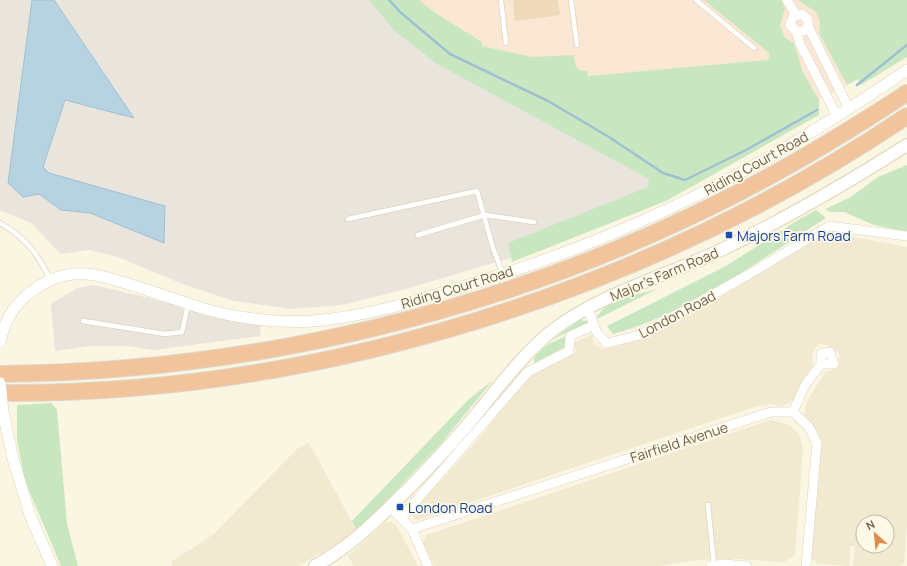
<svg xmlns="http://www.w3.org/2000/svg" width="907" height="566" font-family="Manrope,sans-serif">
  <rect width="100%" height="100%" fill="#faf6e1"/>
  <!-- residential -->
  <path fill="#f1e9d0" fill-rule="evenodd" d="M814,234L847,239L848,236L907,247V525L904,562L900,566H853L855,546H850V566L818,564L810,557L818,449L804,419L806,403L825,372L835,369L840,355L838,352L822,343L817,345L812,355L813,368L794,400L782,407L771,404L754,407L418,520L414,519L412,513V509L443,478L482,435L523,382L537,372L576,352L574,343L592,334L594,345L604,349L619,346L690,314L738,286ZM863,522H887V546H863Z
    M771,420L789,425L799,434L803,448L795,555L784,562L738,559L698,560L660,566H435L423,543L426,535Z
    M309,443L357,531L348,538L298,566H172L171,562L214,534L297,449Z
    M392,522L397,526L418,566H354L348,556L385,523Z"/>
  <!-- commercial -->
  <path fill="#fae8d5" d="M408,0H830L858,79L819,100L803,72L660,142L485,58Z"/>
  <!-- industrial -->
  <path fill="#e9e5dc" d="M0,0H389L663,173L662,194L517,256L406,289L342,305L291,309L234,301L180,283L118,257L89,250L61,254L31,223L0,210Z
    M94,285L157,300L193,310L261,324L260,336L154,350L128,346H89L55,351L51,304L77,288Z"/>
  <!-- green -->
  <path fill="#c8e7c1" d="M369,0H419L437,14L482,42V46L532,57L574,55L576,66L579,70L587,71L588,76L768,60L770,54L704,0H781L785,9L780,25L785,38L794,43L803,72L819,100V115L666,201L512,262L508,243L648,187L649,179L437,64L394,30Z
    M798,0H907V57L861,85L858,79L847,85L819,33L820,21L816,12Z
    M907,165V232L874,225L844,212H830L825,209L849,198L878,177Z
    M816,210L826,218C761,259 688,314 613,334L607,326L726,266L798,220Z
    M657,289L597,319V317C608,298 636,295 657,289Z
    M580,320L587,321L588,323L553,339Z
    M568,335L567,346L534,363V357L547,345Z
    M493,380L439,446L357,531L352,521L468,400Z
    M52,403L57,410L67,523L78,566H61L25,481L17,440V405Z"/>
  <!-- water -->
  <path fill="#b7d3e2" stroke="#9ec0d3" d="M32,0H54L134,118L65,100L43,167L49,173L165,206L164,243L90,213L61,210L39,194L23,197L8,183Z"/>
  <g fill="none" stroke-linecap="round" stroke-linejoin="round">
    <!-- stream -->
    <path stroke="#9ec0d3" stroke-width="2.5" d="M389,0L400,12L450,54L548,101L609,137L663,173L685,180L746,150L817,110
      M857,85L907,45"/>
  </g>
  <!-- building -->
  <path fill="#eedaba" d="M513,0H558L560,15L515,21Z"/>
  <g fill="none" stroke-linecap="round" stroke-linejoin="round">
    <!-- service casing -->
    <g stroke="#ded3be" stroke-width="6">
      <path id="service" d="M501,0L506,43
        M571,0L577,45
        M696,0L754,48
        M348,219L477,191L493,248L503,274
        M0,223C24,237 39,254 50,280
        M418,235L485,215L534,222
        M83,321L165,334L182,332L188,304
        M708,505L714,565"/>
    </g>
    <!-- minor casing -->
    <g stroke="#ded3be" stroke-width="10">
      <path id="minor" d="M787,0L796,15
        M808,26L849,109
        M796,31H804L808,26V20L802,14L793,17L790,25L796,31L800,44L837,116
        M588,309L597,333L607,343L640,335L748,275L829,226L907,236
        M830,352L834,364H821V354Z
        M793,412L805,385L821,364
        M390,507L412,529L428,566
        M401,518L528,372L569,351L570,336L594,325
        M412,529L771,412H793L809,427L817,443L806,566
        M711,566L724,564L747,566"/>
    </g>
    <!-- tertiary casing -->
    <g stroke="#ded3be" stroke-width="12">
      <path id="tertiary" d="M0,342C4,324 13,306 27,295C66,262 98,274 141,288C163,295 185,303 208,310C242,319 277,323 313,321C362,317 409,303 455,289C555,260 653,220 744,171C801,140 854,106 907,70
        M3,412L13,459L30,515L52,566"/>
    </g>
    <!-- secondary casing -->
    <g stroke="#dfd3b9" stroke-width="14">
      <path id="secondary" d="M315,566C348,548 374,523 401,496C428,469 454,442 478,412C502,383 524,353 553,330C604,292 667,276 723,249C787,218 847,183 907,145"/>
    </g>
    <!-- motorway casing -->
    <g stroke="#ddd9d4" stroke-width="18">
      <path id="motorway" d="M0,374C251,372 504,312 728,198C790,167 849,131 907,93
        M0,393C317,395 644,293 907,116"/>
    </g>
    <!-- service -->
    <use href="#service" stroke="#fff" stroke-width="4.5"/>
    <!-- minor -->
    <use href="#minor" stroke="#fff" stroke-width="9"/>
    <!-- tertiary -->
    <use href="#tertiary" stroke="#fff" stroke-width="11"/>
    <!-- secondary -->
    <use href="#secondary" stroke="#fff" stroke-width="12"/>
    <!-- motorway -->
    <use href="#motorway" stroke="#f1c49b" stroke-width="16"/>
    <!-- tertiary-bridge casing -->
    <g stroke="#ded3be" stroke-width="12" stroke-linecap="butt">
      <path id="tertiary-bridge" d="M0,383L3,412"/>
    </g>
    <!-- tertiary-bridge -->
    <use href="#tertiary-bridge" stroke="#fff" stroke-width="11"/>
  </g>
  <!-- markers -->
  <g fill="#1a4fb4" stroke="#fef9e7" stroke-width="1.5">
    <rect x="725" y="231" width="8" height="8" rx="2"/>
    <rect x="396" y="503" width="8" height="8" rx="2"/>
  </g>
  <g text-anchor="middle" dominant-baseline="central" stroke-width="3.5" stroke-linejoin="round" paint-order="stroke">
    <!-- street labels -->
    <g font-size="14" fill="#705f4a" stroke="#fef9e7">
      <text transform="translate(756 163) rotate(-29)">Riding Court Road</text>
      <text transform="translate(664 274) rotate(-23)">Major's Farm Road</text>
      <text transform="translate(457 287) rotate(-17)">Riding Court Road</text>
      <text transform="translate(677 314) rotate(-28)">London Road</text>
      <text transform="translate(679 442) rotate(-18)">Fairfield Avenue</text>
    </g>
    <!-- transit labels -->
    <g font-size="14" fill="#164399" stroke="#fef9e7" text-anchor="start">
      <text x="737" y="235">Majors Farm Road</text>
      <text x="408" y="507">London Road</text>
    </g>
  </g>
  <!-- north arrow -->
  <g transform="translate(875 534) rotate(333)"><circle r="19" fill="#fef9e7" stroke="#c5bba8"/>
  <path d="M0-3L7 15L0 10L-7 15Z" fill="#de8b4c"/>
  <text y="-6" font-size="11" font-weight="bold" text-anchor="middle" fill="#705f4a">N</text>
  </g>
</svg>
